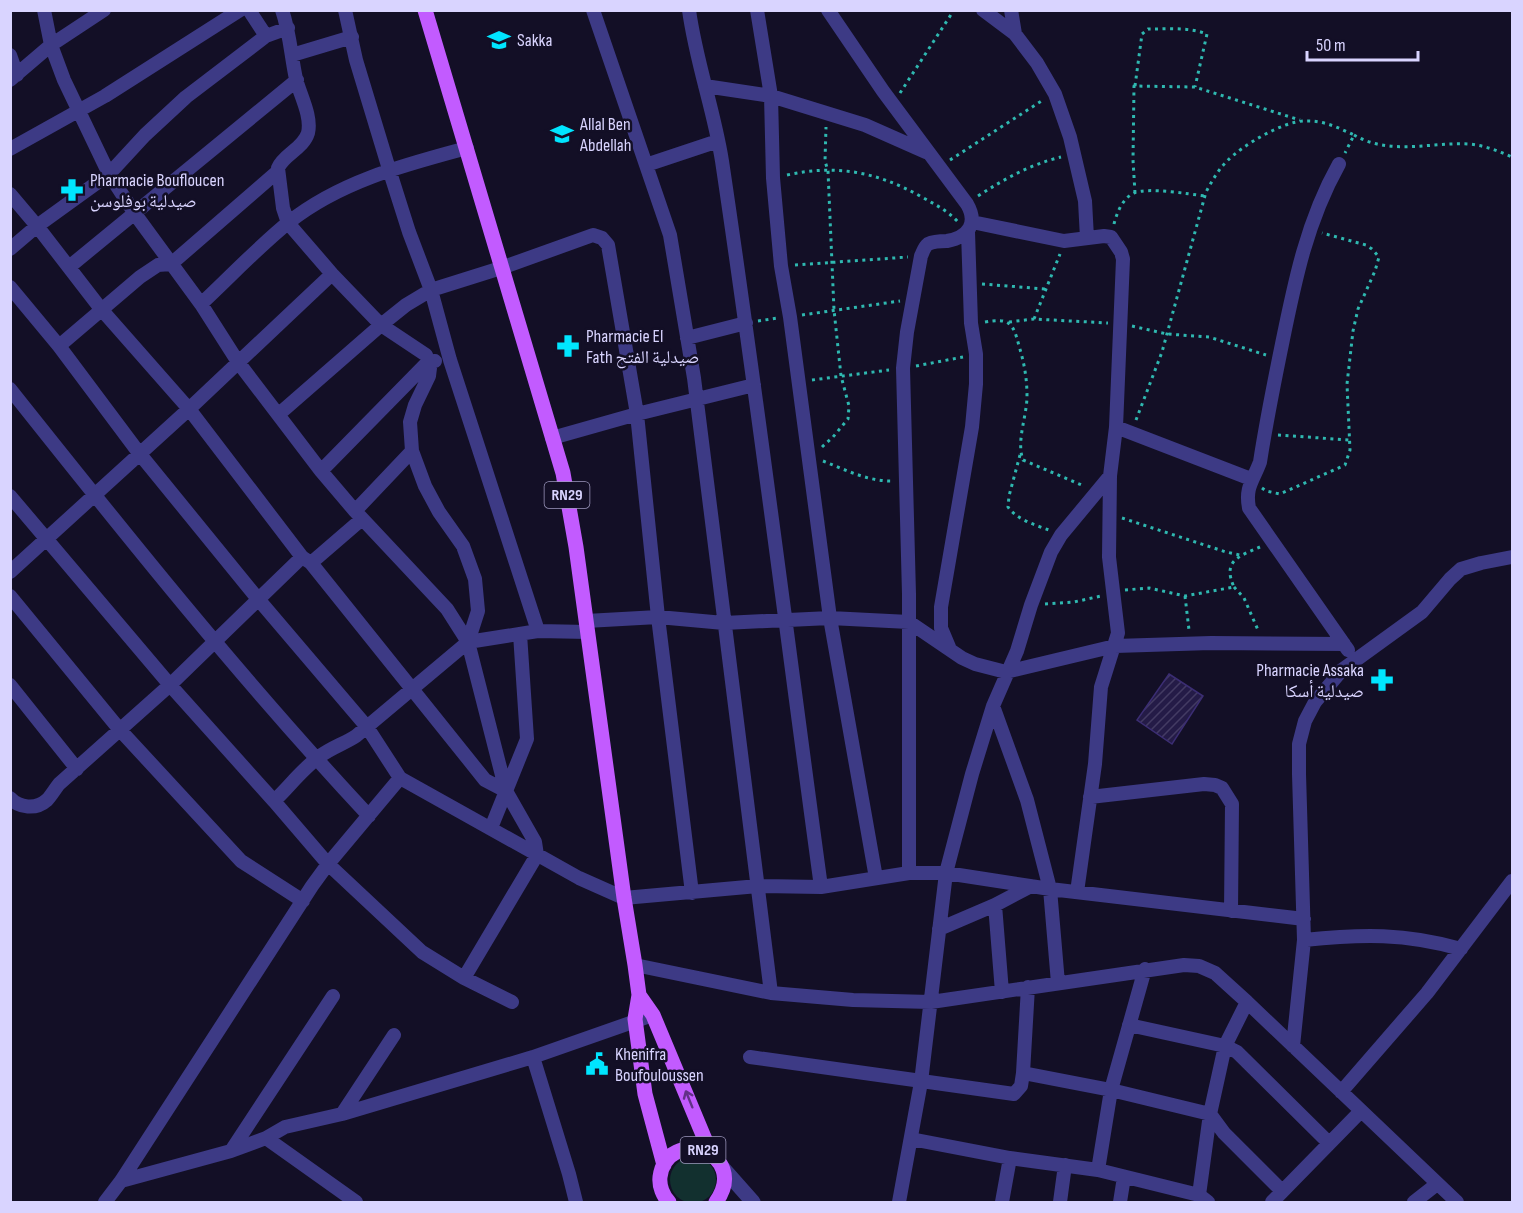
<svg xmlns="http://www.w3.org/2000/svg" width="1523" height="1213" font-family="'Sofia Sans Condensed','Noto Naskh Arabic',sans-serif">
  <defs>
    <pattern id="building-hatch" width="6" height="6" patternUnits="userSpaceOnUse" patternTransform="scale(1.5)"><rect width="6" height="6" fill="#241b47"/><path d="M-1 1l2-2M0 6l6-6M5 7l2-2" fill="none" stroke="#433b63"/></pattern>
  </defs>
  <rect width="100%" height="100%" fill="#130f26"/>
  <!-- green -->
  <path fill="#12302f" d="M670 1180a23 23 0 1 1 46 0a23 23 0 1 1-46 0Z"/>
  <!-- building -->
  <path fill="url(#building-hatch)" stroke="#3b2d73" stroke-width="1.5" d="M1169,674L1203,696L1172,744L1137,720Z"/>
  <g fill="none" stroke-linecap="round" stroke-linejoin="round">
    <!-- path -->
    <path stroke="#2fb8b0" stroke-width="3" stroke-dasharray="3 4.5" stroke-linecap="butt" d="M1135,86L1142,34L1148,29C1167,29 1189,27 1207,34L1195,87
      M900,93L954,10
      M1354,135C1390,156 1429,142 1468,144C1484,145 1498,151 1512,157
      M950,160L1043,100
      M787,175C836,164 877,172 920,196C934,204 947,210 958,222
      M1135,193L1133,160L1134,86L1195,87L1300,120
      M978,196C1006,178 1029,165 1061,157
      M1114,224C1117,212 1123,198 1134,193C1149,187 1188,194 1205,196
      M795,265L908,257
      M982,284L1045,289
      M802,315L900,301
      M1034,319L1060,254
      M758,321L778,318
      M985,322C1009,318 1013,322 1019,346C1024,362 1027,378 1027,396C1027,416 1016,441 1023,460L1084,486
      M1009,322L1034,319L1108,323
      M1132,326L1167,334L1209,337L1266,355
      M916,366L963,357
      M812,380L889,370
      M1136,420L1162,352L1206,192C1212,181 1218,170 1227,161C1243,145 1283,121 1305,121C1323,120 1339,128 1354,135L1345,153
      M1278,435L1349,440
      M822,447L833,437L848,419L849,406L841,376L834,310L828,171L825,161L826,127
      M1020,455L1009,496L1008,507C1016,519 1035,525 1049,530
      M823,461C846,470 869,482 894,481
      M1262,488L1266,491L1280,494L1345,465L1350,450L1347,384L1353,331L1358,309L1375,271L1379,257L1372,249L1366,245L1322,233
      M1122,518L1226,552L1240,555
      M1234,587L1244,598L1258,630
      M1125,590L1149,588L1185,596L1234,587C1222,561 1239,556 1260,547
      M1185,596L1189,630
      M1045,604L1074,602L1101,596"/>
    <!-- minor -->
    <path stroke="#3d3a85" stroke-width="14" d="M44,10L51,45L64,80L109,174L135,214L201,304L238,362L321,471L355,511L447,609L468,642L506,791L535,842L537,855L464,978
      M249,10L266,36
      M282,10C290,33 291,56 296,79C300,95 312,116 308,133C303,149 284,154 278,168L283,208L288,223L332,274L381,325L426,355L430,368L429,376L415,405L410,422L412,451L425,486L439,512L463,546L475,579L478,611L468,642
      M345,10L356,60L389,169L409,232L431,290L450,360L538,631
      M593,10L670,235L694,378L771,993
      M689,10C696,62 714,110 722,161C758,402 788,645 821,887
      M757,10L771,96L773,178L781,266L790,317L830,618L876,878
      M828,10L883,91L967,204C978,223 969,237 947,241C941,241 934,241 928,244C924,247 923,252 921,256L907,332L903,368L909,594V873
      M983,10L1015,34L1037,63L1055,94L1070,137L1085,201L1087,238
      M1011,10L1015,34
      M10,55L17,75
      M292,55L352,37
      M10,80L51,45L104,10
      M705,86L771,96L865,125L926,152
      M10,149L105,96L240,10
      M1339,164C1307,221 1295,280 1282,344C1274,383 1266,423 1260,462C1253,481 1245,487 1249,508L1348,650
      M646,165L718,141
      M10,194L37,226L101,309L189,409L302,557L311,563L485,780L506,791
      M972,222L1064,241L1104,236L1111,237L1121,252L1123,259L1116,427L1110,476L1109,557L1118,633L1101,687L1095,764L1077,892
      M10,249L37,226L109,174L145,135L186,97L266,36L288,28
      M69,267L297,80
      M10,287L59,346L139,453L258,599L367,727L400,778
      M201,304C230,277 258,247 289,222C341,181 404,165 467,148
      M687,338L746,323
      M59,346L140,277L158,265L171,264L277,172
      M10,389C126,535 242,680 369,816
      M279,414L381,325L406,305L431,290L501,268L593,235L602,238L608,245L637,414L658,617L692,893
      M1116,427L1251,479
      M552,438L637,414L754,385
      M321,471L428,362L435,361
      M10,496L170,685L274,801L328,864L422,952L464,978L512,1002
      M355,511L412,451
      M311,563L362,519
      M10,572L189,409L332,274
      M10,596L120,730L241,861L303,901
      M586,621L658,617L724,623L830,618L909,622L962,658L975,664L1006,672L1115,646L1211,643L1344,644
      M949,647L941,628V607L972,427L976,384V354L971,323L968,232
      M10,685L77,769
      M993,706L1027,800L1050,889L1058,983
      M1090,797L1204,784L1215,785L1222,788L1232,804L1231,911
      M10,798C19,808 36,810 47,800C51,796 55,789 59,784L170,685L302,557
      M274,801C289,787 302,769 319,757C330,748 344,744 356,736L468,642L538,631L588,632
      M491,828L527,739L520,634
      M995,905L1002,992
      M939,929L995,905L1031,886
      M1304,940C1362,934 1405,933 1461,949
      M635,965L771,993L853,1000L931,1002L1184,965L1199,966L1215,973L1247,1002L1457,1202
      M1129,1025L1225,1046L1237,1052L1329,1143
      M1293,1046L1304,940L1299,774V744L1305,721L1315,702L1342,670L1422,612L1450,579L1461,569L1481,563L1512,557
      M533,1057L569,1174L576,1202
      M750,1057L1014,1094L1021,1086L1023,1073L1028,987
      M1023,1073L1111,1090L1210,1114L1224,1133L1282,1191
      M1341,1092L1427,993L1512,881
      M342,1114L394,1035
      M266,1138L356,1202
      M911,1139L1010,1158L1098,1170L1199,1195L1208,1202
      M231,1151L333,996
      M1098,1170L1111,1090L1145,969
      M121,1181L231,1151L266,1138L285,1127L342,1114L533,1057L653,1015
      M1199,1195L1210,1114L1225,1046L1247,1002
      M105,1202L121,1181L312,886L328,864L400,778L579,878L624,898L758,886L821,887L909,873H946L1050,889L1304,919
      M899,1202L921,1082L946,873L972,774L993,706L1017,651L1031,605L1051,552L1061,535L1110,476
      M1002,1202L1010,1158
      M1060,1202L1065,1165
      M1120,1202L1124,1177
      M1272,1202L1361,1111
      M1414,1202L1437,1184"/>
    <!-- tertiary -->
    <path stroke="#3d3a85" stroke-width="15" d="M722,1167L753,1202"/>
    <!-- primary -->
    <path stroke="#c25bff" stroke-width="15" d="M425,10L563,473L576,547L624,898L635,965L639,995L635,1019L645,1094L664,1165
      M639,995L653,1015L711,1154
      M669,1202C663,1196 659,1186 660,1177C667,1125 751,1152 716,1202"/>
  </g>
  <!-- one-way arrows -->
  <defs><path id="oneway-shaft" d="M-6 0H5M1.5-3L5.5 0L1.5 3" fill="none" stroke-width="1.6" stroke-linecap="round" stroke-linejoin="round" transform="scale(1.5)"/></defs>
  <use stroke="#623188" href="#oneway-shaft" transform="translate(689 1099) rotate(-112)"/>
  <!-- icons -->
  <defs>
    <g id="school-bare" transform="scale(1.8)"><path d="M0-5L7-2L0 1L-7-2ZM-4 1L0 2.5L4 1V4Q0 6-4 4Z" fill="#00e5ff" stroke="#130f26" stroke-width="2.5" paint-order="stroke"/></g>
    <g id="pharmacy-bare" transform="scale(1.8)"><path d="M-2-6h4v4h4v4h-4v4h-4v-4h-4v-4h4Z" fill="#00e5ff" stroke="#130f26" stroke-width="2.5" paint-order="stroke"/></g>
    <g id="civic-bare" transform="scale(1.8)"><path d="M-.6-6.5H3V-4.5H.6V-3L4-1V1h2V6H-6V1h2V-1L-.6-3ZM-1.2 2.5V6h2.4V2.5Z" fill="#00e5ff" stroke="#130f26" stroke-width="2.5" paint-order="stroke"/></g>
  </defs>
  <g fill-rule="evenodd">
    <use href="#school-bare" x="499" y="40"/>
    <use href="#school-bare" x="562" y="134"/>
    <use href="#pharmacy-bare" x="72" y="190"/>
    <use href="#pharmacy-bare" x="568" y="346"/>
    <use href="#pharmacy-bare" x="1382" y="680"/>
    <use href="#civic-bare" x="597" y="1064"/>
  </g>
  <g text-anchor="middle" dominant-baseline="central" stroke-width="5" stroke-linejoin="round" paint-order="stroke">
    <!-- shield labels -->
    <g fill="#130f26" stroke="#9e99be" stroke-width="1.5">
      <rect x="544.5" y="482" width="45" height="26" rx="4.5"/>
      <rect x="680.5" y="1137" width="45" height="26" rx="4.5"/>
    </g>
    <g font-size="16" font-weight="bold" fill="#d9d4ff">
      <text x="567" y="495">RN29</text>
      <text x="703" y="1150">RN29</text>
    </g>
    <!-- poi labels -->
    <g font-size="18" fill="#d9d4ff" stroke="#130f26" text-anchor="start">
      <text x="517" y="40">Sakka</text>
      <text x="580" y="124">Allal Ben<tspan x="580" dy="21">Abdellah</tspan></text>
      <text x="90" y="180">Pharmacie Boufloucen<tspan x="90" dy="21">صيدلية بوفلوسن</tspan></text>
      <text x="586" y="336">Pharmacie El<tspan x="586" dy="21">Fath صيدلية الفتح</tspan></text>
      <text x="1364" y="670" text-anchor="end">Pharmacie Assaka<tspan x="1364" dy="21">صيدلية أسكا</tspan></text>
      <text x="615" y="1054">Khenifra<tspan x="615" dy="21">Boufouloussen</tspan></text>
    </g>
  </g>
  <!-- border -->
  <rect width="1523" height="1213" fill="none" stroke="#d9d4ff" stroke-width="24"/>
  <!-- scale -->
  <path d="M1307 51v9h111v-9" fill="none" stroke="#d9d4ff" stroke-width="3"/>
  <text x="1316" y="51" font-size="18" fill="#d9d4ff" stroke="#130f26" stroke-width="4.5" paint-order="stroke">50 m</text>
</svg>
